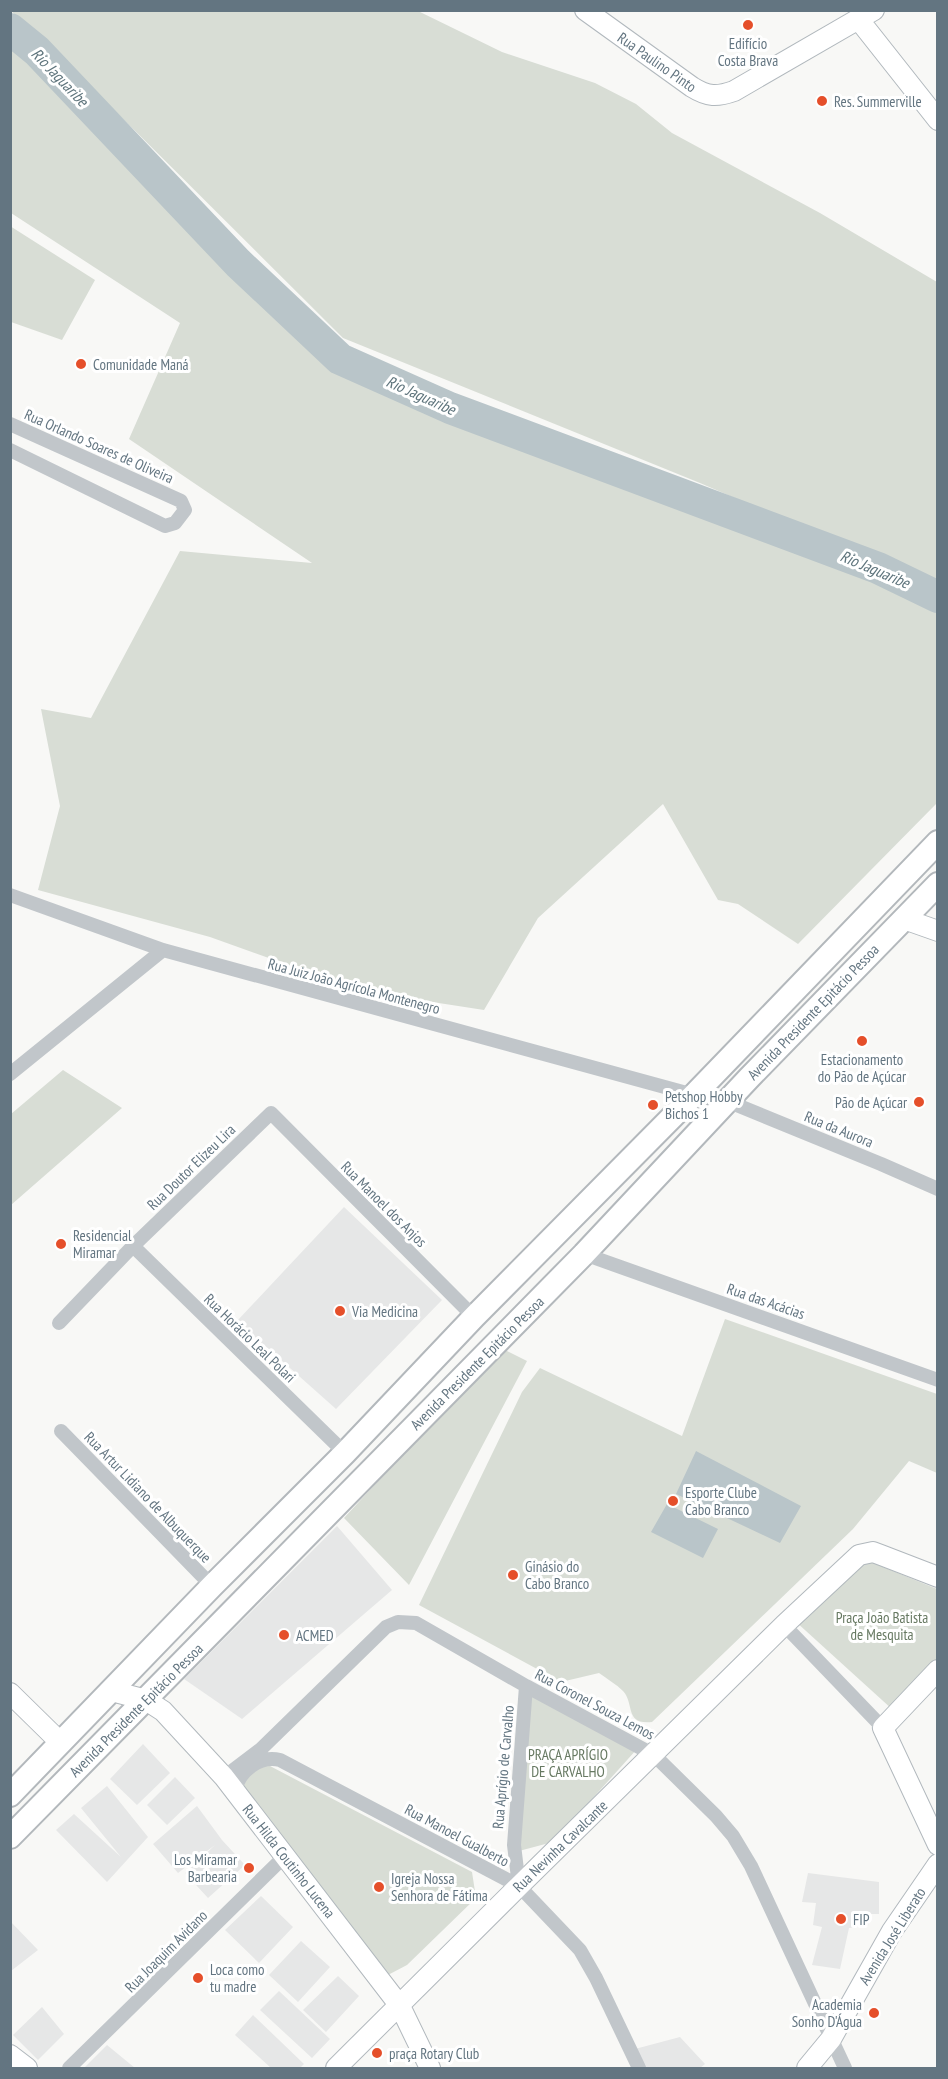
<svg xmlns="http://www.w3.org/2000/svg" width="948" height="2079" font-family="'PT Sans Narrow',sans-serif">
  <rect width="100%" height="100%" fill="#f8f8f6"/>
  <!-- built -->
  <path fill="#e6e7e7" d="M344,1207L442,1300L336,1409L237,1321Z
    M337,1526L392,1590L242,1719L184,1679Z
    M143,1744L170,1773L137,1805L110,1779Z
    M175,1777L195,1798L167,1825L147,1805Z
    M107,1786L148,1837L107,1882L56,1830L74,1814L121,1857L81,1808Z
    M197,1806L222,1840L245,1865L208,1898L185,1873L215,1845L178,1873L153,1844Z
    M808,1873L879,1882V1914H870L868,1926L849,1928L840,1969L812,1965L822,1927L813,1925L816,1903L802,1902Z
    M261,1896L293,1927L259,1963L225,1930Z
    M10,1921L38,1950L11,1971L10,1970Z
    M301,1941L330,1967L298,2002L269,1975Z
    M338,1976L359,1996L326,2032L303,2010Z
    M279,1991L330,2039L312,2058L260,2010Z
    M42,2007L64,2034L38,2060L13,2035Z
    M253,2015L304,2064L300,2068H271L235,2035Z
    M680,2037L705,2064L700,2068H645L635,2049Z
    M107,2045L135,2068H84Z"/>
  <!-- green -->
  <path fill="#d8ddd5" d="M11,11H418L502,52L595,83L636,104L672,133L820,213L937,282V585L700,483L343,338L73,69Z
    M10,38L340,359L878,568L937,597V803L798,944L738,904L718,900L663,804L538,918L484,1010L361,991L210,937L38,890L60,806L41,709L91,718L180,551L312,563L129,439L180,323L11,213Z
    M10,226L95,280L62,340L11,322Z
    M63,1070L122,1108L11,1205V1114Z
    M725,1319L937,1394V1473L909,1461L853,1529L652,1722C624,1725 635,1704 623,1691C616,1684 607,1679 599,1673L561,1682L419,1605L522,1392L540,1368L682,1436Z
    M501,1348L527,1361L409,1585L344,1518Z
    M861,1558L937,1589V1660L893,1710L795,1621Z
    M530,1695L637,1749L583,1809L549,1843L519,1851Z
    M251,1762L270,1766L472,1872L476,1898L407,1965L386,1976L240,1788Z"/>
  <!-- water -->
  <path fill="#b9c5c9" d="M696,1451L801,1506L780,1543L676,1494Z
    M667,1504L718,1529L703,1558L651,1532Z"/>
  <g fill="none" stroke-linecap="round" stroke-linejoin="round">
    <!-- river -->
    <path stroke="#b9c5c9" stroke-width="32" d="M10,29L37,51L238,263L340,359L450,408L878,568L938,597"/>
    <!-- secondary casing -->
    <g stroke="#b1b8bd" stroke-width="22">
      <path id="secondary" d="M585,10L692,87C708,97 717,97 734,91L874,10
        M859,20L938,120
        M904,919L938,931
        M938,1670L883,1728L938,1845
        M112,1691L146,1700L163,1711L224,1777L400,2006L430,2068
        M10,1693L61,1743
        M10,2055L27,2068
        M336,2068L519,1886L784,1625L859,1555L873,1552L881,1555L938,1577
        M807,2068L831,2039L892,1931L938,1864"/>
    </g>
    <!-- primary casing -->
    <g stroke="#b3b8bc" stroke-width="26">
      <path id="primary" d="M10,1795L212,1586L345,1453L474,1317L694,1095L938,842
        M10,1837L584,1254L749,1078L938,884"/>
    </g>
    <!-- street -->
    <path stroke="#c1c6ca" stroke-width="14" d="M10,424L181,501L185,510L175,523L165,526L10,450
      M10,895L163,950L694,1095
      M10,1074L163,950
      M727,1101L881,1164L938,1189
      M133,1246L345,1453
      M584,1254L938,1380
      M59,1323L133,1246L271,1113L474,1317
      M61,1431L212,1586
      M784,1625L883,1728
      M224,1777L261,1749L386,1627L398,1622L416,1623L526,1686L654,1755L716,1816L733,1836L751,1866L845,2068
      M235,1792C238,1771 260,1755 280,1760L519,1886L580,1950L596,1978L639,2068
      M519,1886L514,1845L526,1686
      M69,2068L285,1856"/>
    <!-- secondary -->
    <use href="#secondary" stroke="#fff" stroke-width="20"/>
    <!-- primary -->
    <use href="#primary" stroke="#fff" stroke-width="22"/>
  </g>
  <!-- markers -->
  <g fill="#e54f2a" stroke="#fff" stroke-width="2">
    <circle cx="748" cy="25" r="6"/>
    <circle cx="822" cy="101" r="6"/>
    <circle cx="81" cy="364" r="6"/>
    <circle cx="862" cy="1041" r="6"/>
    <circle cx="919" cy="1102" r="6"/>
    <circle cx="653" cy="1105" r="6"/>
    <circle cx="61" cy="1244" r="6"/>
    <circle cx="340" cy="1311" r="6"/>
    <circle cx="673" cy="1501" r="6"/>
    <circle cx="513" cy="1575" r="6"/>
    <circle cx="284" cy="1635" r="6"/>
    <circle cx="249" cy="1868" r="6"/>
    <circle cx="379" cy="1887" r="6"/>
    <circle cx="841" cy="1919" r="6"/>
    <circle cx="198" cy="1978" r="6"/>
    <circle cx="874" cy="2013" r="6"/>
    <circle cx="377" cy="2053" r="6"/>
  </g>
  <g text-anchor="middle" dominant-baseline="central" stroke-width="6" stroke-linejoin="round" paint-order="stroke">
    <!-- poi labels -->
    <g font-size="15" fill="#637581" stroke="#fff" text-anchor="start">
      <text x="748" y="43" text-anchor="middle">Edifício<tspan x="748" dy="17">Costa Brava</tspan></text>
      <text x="834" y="101">Res. Summerville</text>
      <text x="93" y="364">Comunidade Maná</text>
      <text x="862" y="1059" text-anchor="middle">Estacionamento<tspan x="862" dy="17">do Pão de Açúcar</tspan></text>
      <text x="665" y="1096">Petshop Hobby<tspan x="665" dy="17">Bichos 1</tspan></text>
      <text x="907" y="1102" text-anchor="end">Pão de Açúcar</text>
      <text x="73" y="1235">Residencial<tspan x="73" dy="17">Miramar</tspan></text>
      <text x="352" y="1311">Via Medicina</text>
      <text x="685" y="1492">Esporte Clube<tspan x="685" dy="17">Cabo Branco</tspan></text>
      <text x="525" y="1566">Ginásio do<tspan x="525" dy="17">Cabo Branco</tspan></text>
      <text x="296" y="1635">ACMED</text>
      <text x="237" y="1859" text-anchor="end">Los Miramar<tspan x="237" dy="17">Barbearia</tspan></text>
      <text x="391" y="1878">Igreja Nossa<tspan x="391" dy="17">Senhora de Fátima</tspan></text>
      <text x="853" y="1919">FIP</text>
      <text x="210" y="1969">Loca como<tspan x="210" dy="17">tu madre</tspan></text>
      <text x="862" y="2004" text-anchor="end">Academia<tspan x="862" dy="17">Sonho D'Água</tspan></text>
      <text x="389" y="2053">praça Rotary Club</text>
    </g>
    <!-- street labels -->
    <g font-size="15" fill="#637581" stroke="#fff">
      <text transform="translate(657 62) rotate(35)">Rua Paulino Pinto</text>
      <text transform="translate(99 446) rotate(24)">Rua Orlando Soares de Oliveira</text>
      <text transform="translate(354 986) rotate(15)">Rua Juiz João Agrícola Montenegro</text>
      <text transform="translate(813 1012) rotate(-46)">Avenida Presidente Epitácio Pessoa</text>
      <text transform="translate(839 1129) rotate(22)">Rua da Aurora</text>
      <text transform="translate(191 1167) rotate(-44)">Rua Doutor Elizeu Lira</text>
      <text transform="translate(384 1204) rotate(45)">Rua Manoel dos Anjos</text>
      <text transform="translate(766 1301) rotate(19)">Rua das Acácias</text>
      <text transform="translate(250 1338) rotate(44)">Rua Horácio Leal Polari</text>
      <text transform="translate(477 1363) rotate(-45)">Avenida Presidente Epitácio Pessoa</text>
      <text transform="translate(148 1497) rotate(46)">Rua Artur Lidiano de Albuquerque</text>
      <text transform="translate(595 1704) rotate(28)">Rua Coronel Souza Lemos</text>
      <text transform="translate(136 1710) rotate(-45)">Avenida Presidente Epitácio Pessoa</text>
      <text transform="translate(503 1767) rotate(-85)">Rua Aprígio de Carvalho</text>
      <text transform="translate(457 1835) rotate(28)">Rua Manoel Gualberto</text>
      <text transform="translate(560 1846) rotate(-44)">Rua Nevinha Cavalcante</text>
      <text transform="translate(289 1861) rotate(52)">Rua Hilda Coutinho Lucena</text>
      <text transform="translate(892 1936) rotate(-58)">Avenida José Liberato</text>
      <text transform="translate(166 1951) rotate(-45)">Rua Joaquim Avidano</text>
    </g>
    <!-- park labels -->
    <g font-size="15" fill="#677962" stroke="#fff">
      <text x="882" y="1617">Praça João Batista<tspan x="882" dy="17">de Mesquita</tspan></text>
      <text x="568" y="1754">PRAÇA APRÍGIO<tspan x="568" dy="17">DE CARVALHO</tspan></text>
    </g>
    <!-- water labels -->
    <g font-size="16" font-style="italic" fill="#5e747c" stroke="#fff">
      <text transform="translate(60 77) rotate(46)">Rio Jaguaribe</text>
      <text transform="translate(421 395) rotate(24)">Rio Jaguaribe</text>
      <text transform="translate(875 569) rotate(23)">Rio Jaguaribe</text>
    </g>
  </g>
  <!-- border -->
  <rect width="948" height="2079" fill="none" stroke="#637581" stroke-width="24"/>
</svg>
